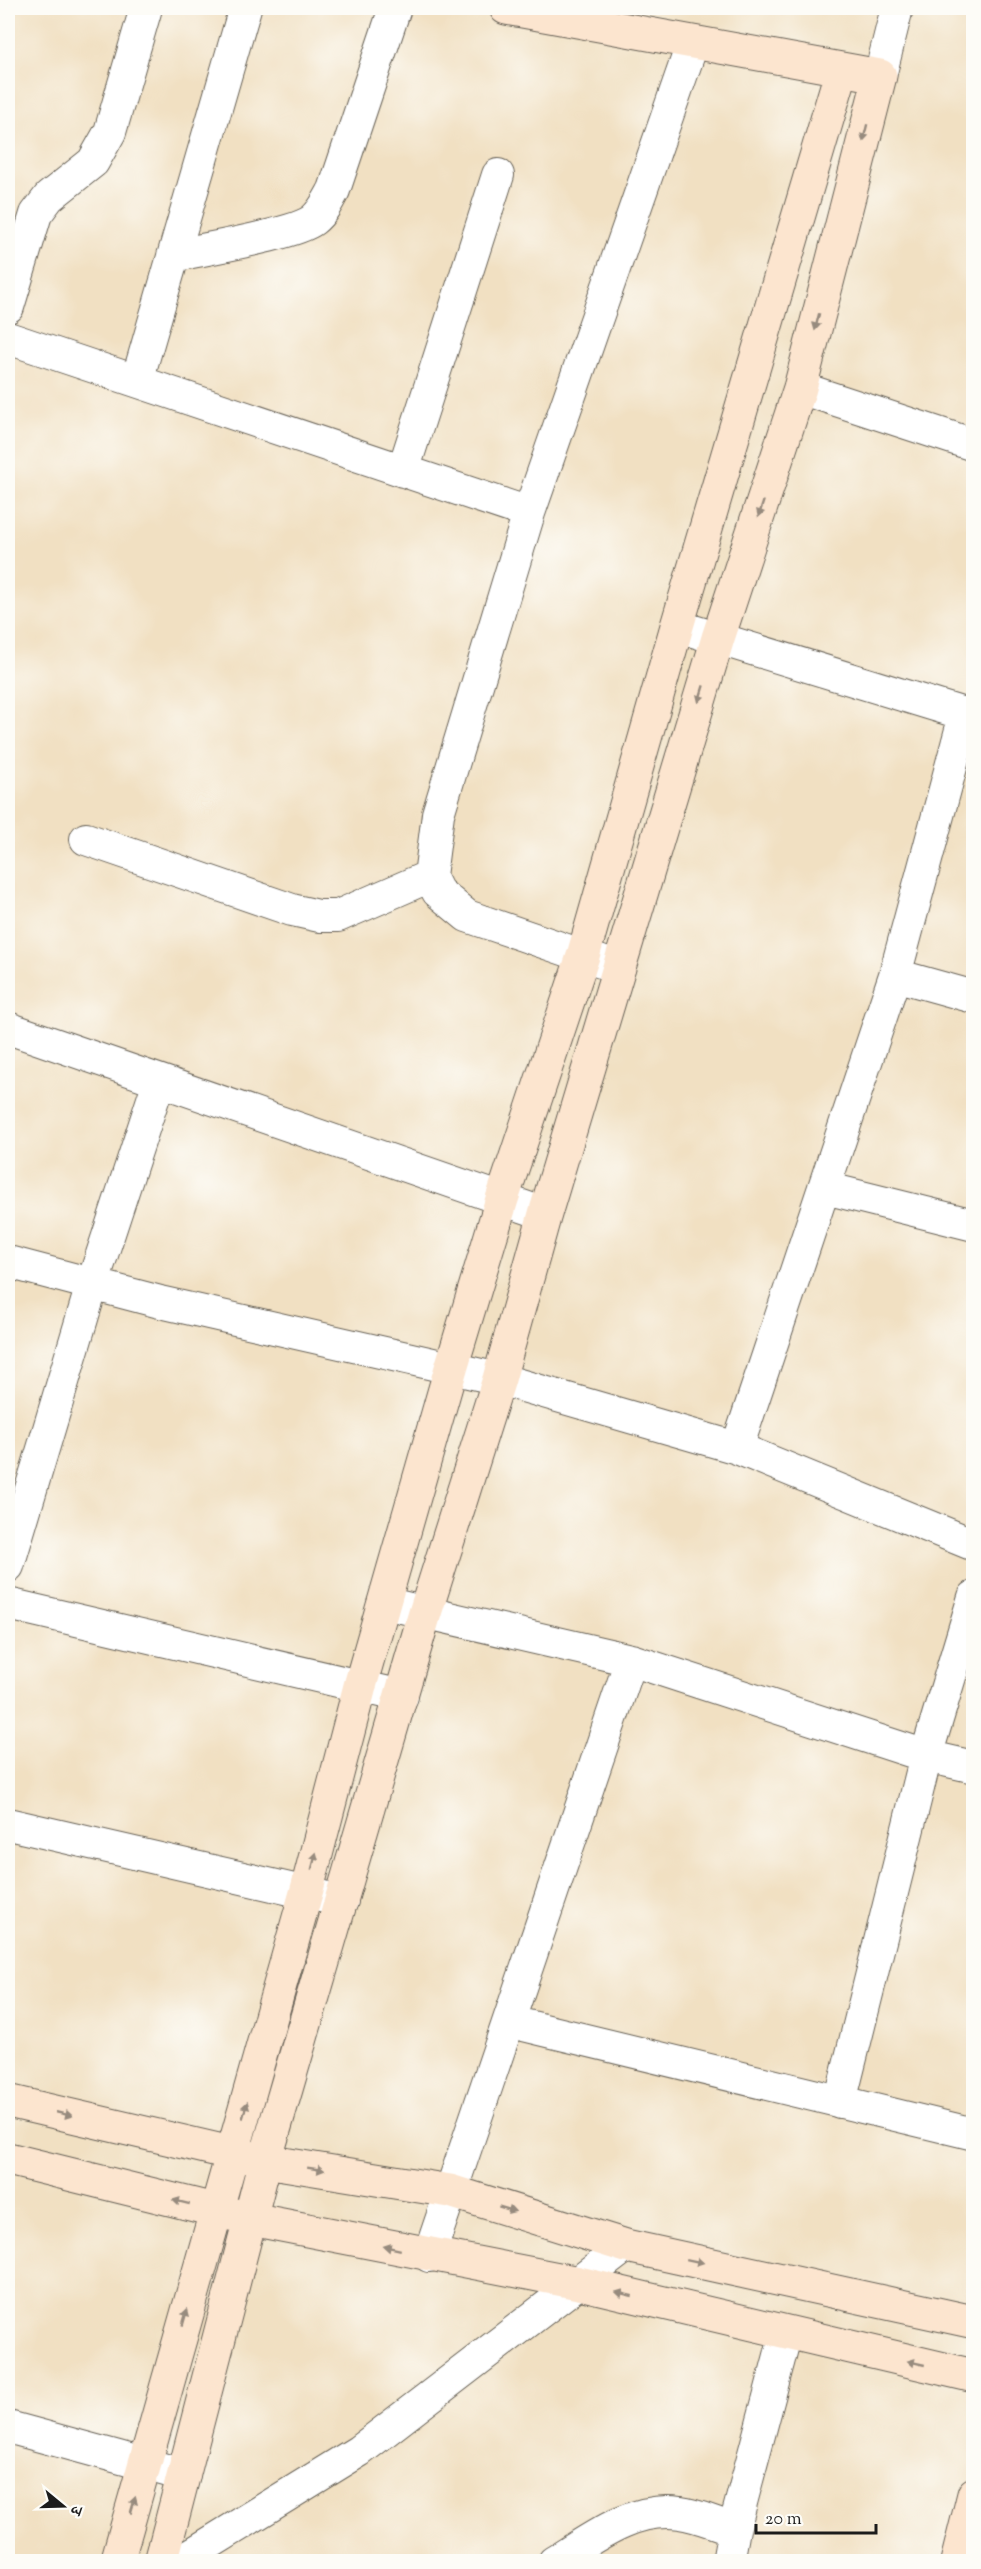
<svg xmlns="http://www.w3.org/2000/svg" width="981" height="2569" font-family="'Sorts Mill Goudy','Noto Serif Devanagari',serif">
  <rect width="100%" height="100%" fill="#fdfcf7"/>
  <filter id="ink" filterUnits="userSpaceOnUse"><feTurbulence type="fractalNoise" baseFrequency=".0167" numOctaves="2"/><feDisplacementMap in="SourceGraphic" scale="12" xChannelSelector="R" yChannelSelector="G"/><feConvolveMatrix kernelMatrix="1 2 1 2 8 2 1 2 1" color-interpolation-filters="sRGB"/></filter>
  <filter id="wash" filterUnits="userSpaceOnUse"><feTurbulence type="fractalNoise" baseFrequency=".008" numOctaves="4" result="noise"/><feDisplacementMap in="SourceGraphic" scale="24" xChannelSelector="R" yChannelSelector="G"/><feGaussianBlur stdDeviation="1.35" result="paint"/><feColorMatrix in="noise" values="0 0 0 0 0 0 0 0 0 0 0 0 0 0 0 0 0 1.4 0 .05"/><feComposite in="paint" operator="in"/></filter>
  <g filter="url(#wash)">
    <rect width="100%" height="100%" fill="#f1e0c2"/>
  </g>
  <g filter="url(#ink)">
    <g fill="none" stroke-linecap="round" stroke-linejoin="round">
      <!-- street casing -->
      <g stroke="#676156" stroke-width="34">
        <path id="street" d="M880,76L897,8
          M173,256C201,249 294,235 313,220C323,212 328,201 334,190L395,8
          M8,307L36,214L49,197L93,162L110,132L146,8
          M8,338L529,513
          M137,381L245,8
          M800,388L974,445
          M403,471L498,175
          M677,626L974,717
          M86,839L292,910L319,916H338L430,876
          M619,968L467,916L438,892L430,876L438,814L529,513L693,42
          M895,975L974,997
          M8,1028L545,1214
          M825,1188L974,1225
          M8,1262L160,1302L499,1379L737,1448L974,1545
          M737,1448L895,975L965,715
          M8,1566L92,1285L159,1081
          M384,1603L631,1660L926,1756L974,1767
          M8,1604L402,1696
          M8,1824L342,1901
          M511,2022L974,2134
          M840,2102L926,1756L974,1597
          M429,2256L631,1660
          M8,2427L184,2475
          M179,2562L359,2451L626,2246
          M554,2562C593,2538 633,2506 680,2513C698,2515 716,2524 734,2529
          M728,2562L734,2529L786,2333"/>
      </g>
      <!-- secondary casing -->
      <g stroke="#676156" stroke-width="35">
        <path id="secondary" d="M8,2101L265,2161L450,2191L626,2246L974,2322
          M8,2159L251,2219L579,2283L974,2376
          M117,2562L306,1893L360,1686L451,1368L502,1199L583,956L677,626L842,69
          M161,2562L265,2161L425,1613L499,1379L545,1214L718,638L800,388L880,76L506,8
          M957,2562L974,2494"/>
      </g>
      <!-- street -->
      <use href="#street" stroke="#fff" stroke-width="32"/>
      <!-- secondary -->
      <use href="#secondary" stroke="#fce5cf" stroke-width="33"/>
    </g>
    <!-- one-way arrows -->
    <defs><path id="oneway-solid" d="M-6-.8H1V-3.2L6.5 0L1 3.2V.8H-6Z" transform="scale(1.5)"/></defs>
    <g fill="#978b7e">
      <use href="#oneway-solid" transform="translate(865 133) rotate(104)"/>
      <use href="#oneway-solid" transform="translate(817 322) rotate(104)"/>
      <use href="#oneway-solid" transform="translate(761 509) rotate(108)"/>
      <use href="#oneway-solid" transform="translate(701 694) rotate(107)"/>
      <use href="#oneway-solid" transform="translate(314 1861) rotate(-75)"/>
      <use href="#oneway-solid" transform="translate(245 2110) rotate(-74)"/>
      <use href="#oneway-solid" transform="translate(64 2114) rotate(13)"/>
      <use href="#oneway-solid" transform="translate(316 2169) rotate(9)"/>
      <use href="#oneway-solid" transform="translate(181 2202) rotate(-166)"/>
      <use href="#oneway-solid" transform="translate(507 2209) rotate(17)"/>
      <use href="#oneway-solid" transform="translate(392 2248) rotate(-168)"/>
      <use href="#oneway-solid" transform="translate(695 2261) rotate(12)"/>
      <use href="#oneway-solid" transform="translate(624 2294) rotate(-166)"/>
      <use href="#oneway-solid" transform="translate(185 2317) rotate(-74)"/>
      <use href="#oneway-solid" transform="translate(916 2363) rotate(-167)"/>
      <use href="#oneway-solid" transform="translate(133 2505) rotate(-74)"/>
    </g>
  </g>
  <!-- margin -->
  <rect width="981" height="2569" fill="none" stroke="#fdfcf7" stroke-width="30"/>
  <!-- north arrow -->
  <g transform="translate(63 2506) rotate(109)" stroke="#fdfcf7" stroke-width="4.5" paint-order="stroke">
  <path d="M0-4.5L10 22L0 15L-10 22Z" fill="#1c1c1c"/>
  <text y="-9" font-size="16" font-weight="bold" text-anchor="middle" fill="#1c1c1c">उ</text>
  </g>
  <!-- scale -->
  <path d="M756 2524v9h120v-9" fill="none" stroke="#1c1c1c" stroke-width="3"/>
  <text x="765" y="2524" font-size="18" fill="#1c1c1c" stroke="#fdfcf7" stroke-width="4.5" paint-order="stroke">20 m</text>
</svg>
